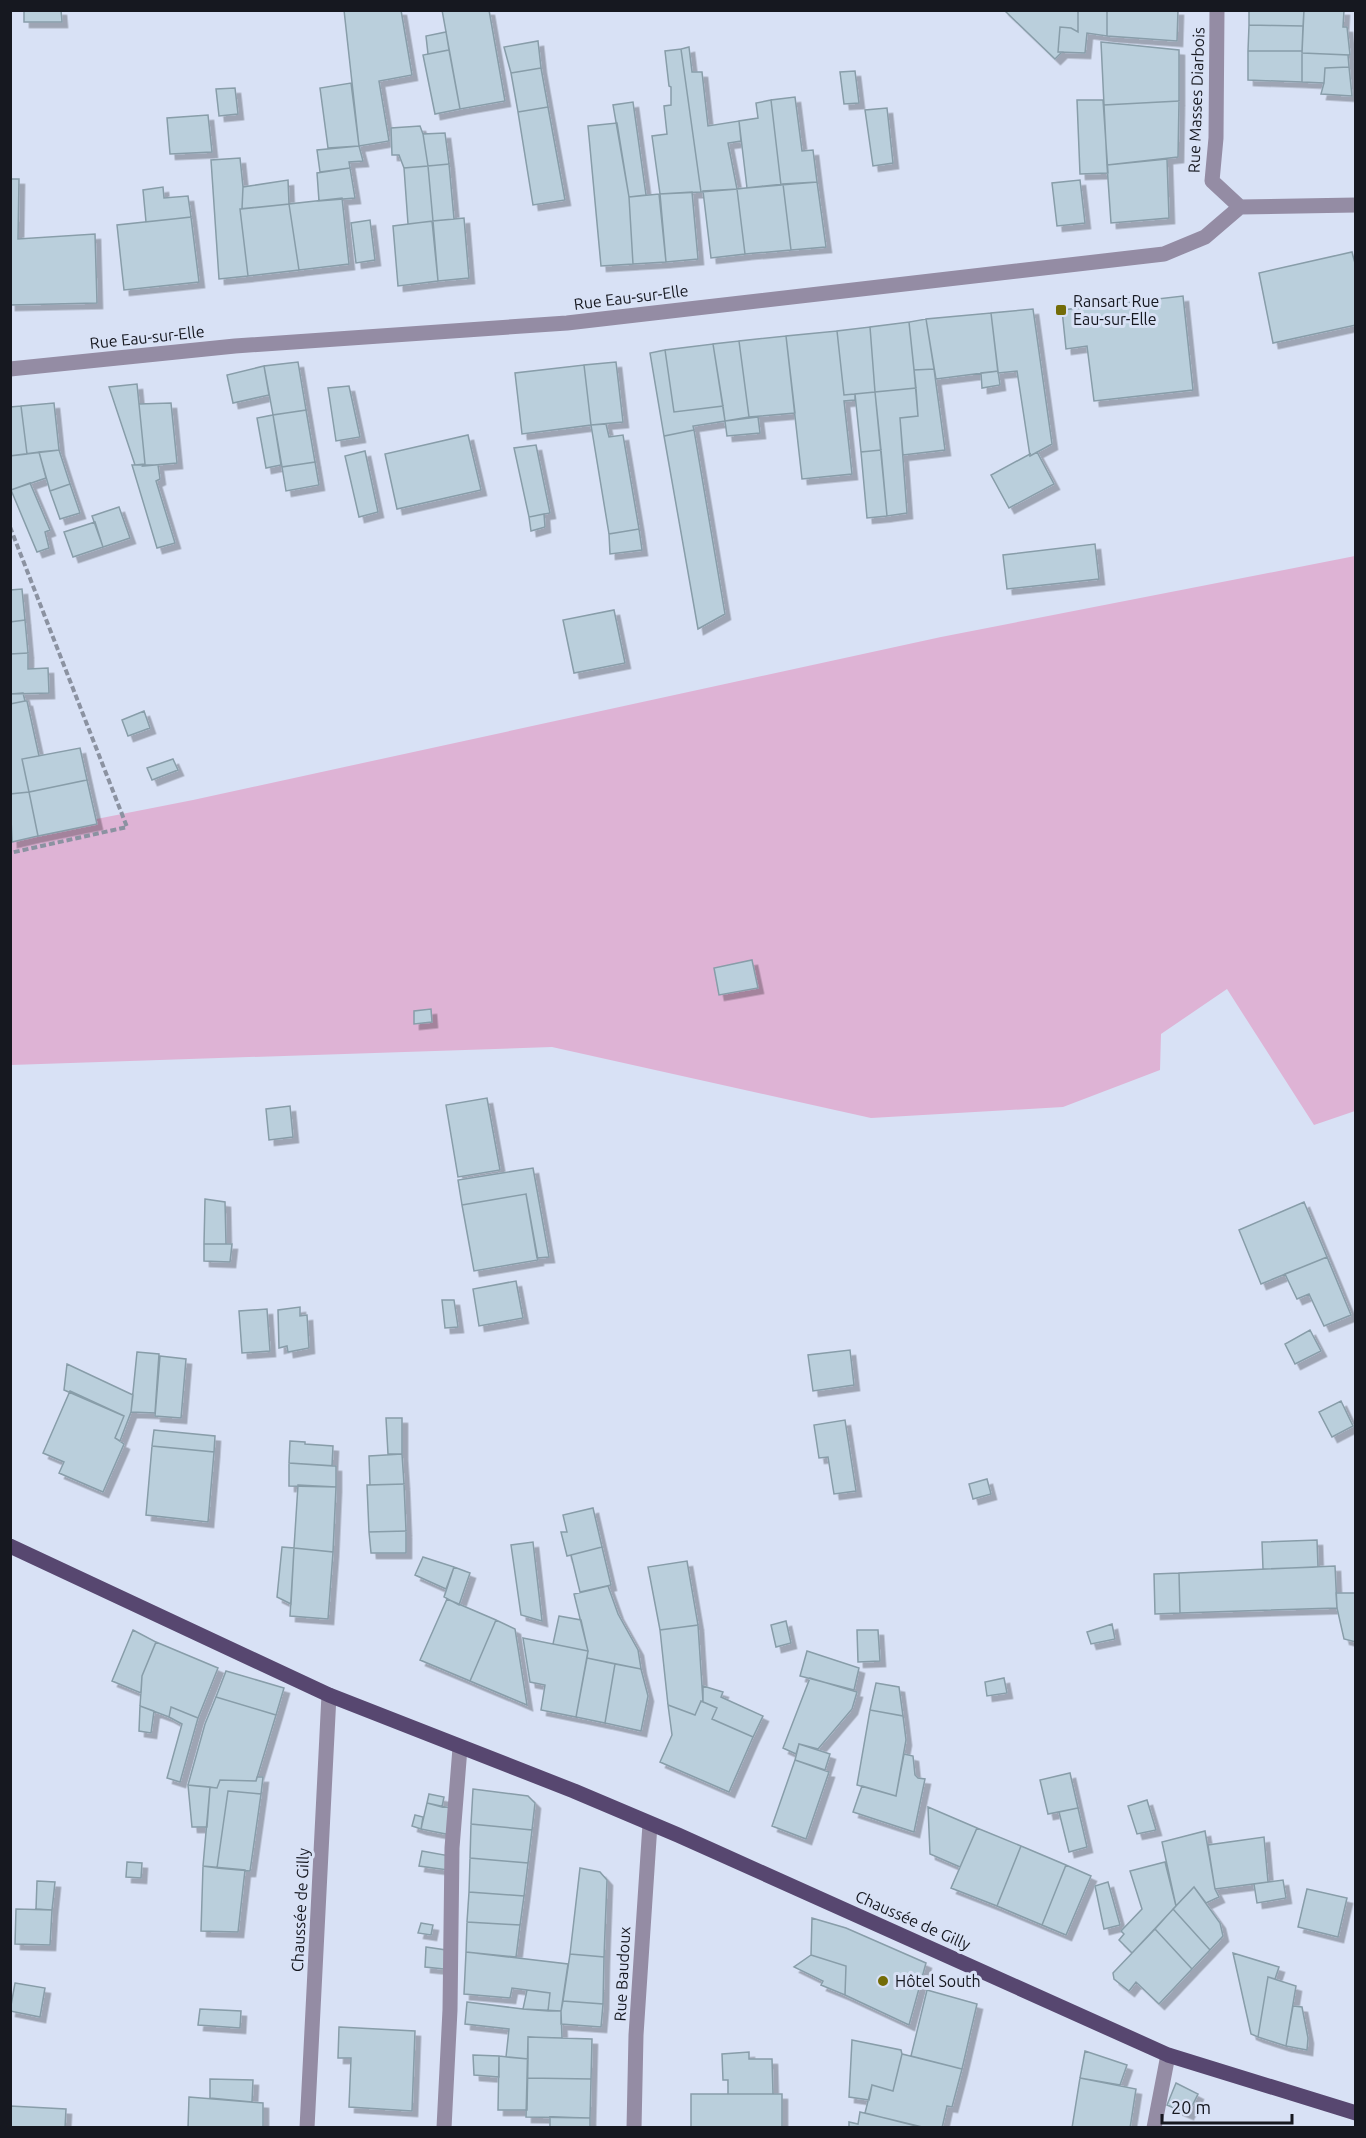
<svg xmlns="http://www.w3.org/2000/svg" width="1366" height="2138" font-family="Ubuntu,sans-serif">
  <defs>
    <filter id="shadow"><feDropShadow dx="5.5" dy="5.5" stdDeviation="0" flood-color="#0004"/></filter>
  </defs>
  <rect width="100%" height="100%" fill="#d8e1f5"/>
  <!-- green -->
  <path fill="#deb3d5" d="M1355,556V1111L1314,1125L1227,989L1161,1034L1160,1070L1063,1107L871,1118L552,1047L11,1065L10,836L193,800L941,637Z"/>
  <!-- building -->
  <path fill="#bacfdc" stroke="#889da9" stroke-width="1.5" filter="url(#shadow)" d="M24,10H61L62,22H24Z
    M344,10H401L412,75L379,81L389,141L359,146Z
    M442,10H489L505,101L460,109Z
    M1004,10H1078V32L1071,28L1060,27L1058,52H1062L1055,59Z
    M1078,10H1107V36L1087,33L1085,53L1058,52L1060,27L1071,28L1078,32Z
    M1107,10H1178L1177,41L1107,36Z
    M1249,10H1304L1303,26L1249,25Z
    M1304,10H1344L1343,27H1347L1350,55L1302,53Z
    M1249,25L1303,26L1302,51H1248Z
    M446,32L449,50L428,54L426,36Z
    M538,41L541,68L511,73L504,47Z
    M1101,42L1179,50V101L1104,105Z
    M689,47L692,72H702L708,126L739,121L741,141L728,143L737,189L701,192L681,49Z
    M681,49L701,192L660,194L652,136L667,134L664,106L671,105V87L669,86L665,51Z
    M449,50L460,109L435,114L423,55Z
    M1248,51H1302V82L1248,80Z
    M1302,53L1348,55L1349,67L1325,68L1324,83L1302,82Z
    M1349,67L1352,96L1321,94L1324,83L1325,68Z
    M541,68L548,107L518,112L511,73Z
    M855,71L859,103L844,104L840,72Z
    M351,83L359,146L328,148L320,88Z
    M235,88L238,114L219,116L216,89Z
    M795,97L802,151L813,150L817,182L781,185L771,100Z
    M771,100L781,185L747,188L739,121L758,118L756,103Z
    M1077,100H1103L1108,173L1080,174Z
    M1179,101L1178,157L1107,165L1104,105Z
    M633,102L646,195L629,197L613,105Z
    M548,107L565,200L533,205L518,112Z
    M887,108L893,163L873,166L865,110Z
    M208,115L212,152L170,154L167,118Z
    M617,123L629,197L633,264L601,266L588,126Z
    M420,126L423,134L428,166L404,168L399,155H392L391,128Z
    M445,133L449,164L428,166L423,134Z
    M359,146L363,161L349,162L350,168L320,172L317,150Z
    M240,158L243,187L242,209H240L248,276L219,279L211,160Z
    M1167,159L1169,218L1111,223L1107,165Z
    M449,164L454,219L433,221L428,166Z
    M428,166L433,221L408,224L404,168Z
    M350,168L355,198L319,201L317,173Z
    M10,179H19L18,239L95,234L97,303L10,305Z
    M288,180L289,204L242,209L243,187Z
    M1080,180L1085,223L1057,226L1052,183Z
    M817,182L826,247L791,250L783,184Z
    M783,184L791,250L745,254L737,189Z
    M163,187L164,198L188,196L191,217L146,222L143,190Z
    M737,189L745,254L711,258L703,191Z
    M692,192L698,259L666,262L660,194Z
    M659,194L666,262L633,264L629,197Z
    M342,198L349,264L299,270L289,204Z
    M289,204L299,270L248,276L240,209Z
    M191,217L199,282L124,290L117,225Z
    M464,218L469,278L438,281L433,221Z
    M370,220L375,260L356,263L351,223Z
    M432,221L438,281L398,286L393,226Z
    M1352,252L1356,267V325L1273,343L1259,273Z
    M1183,296L1193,390L1094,401L1087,346L1066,349L1062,310Z
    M1033,309L1052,444L1030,456L1017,371L998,373L991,313Z
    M991,313L998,371L936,379L926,319Z
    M926,319L934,369L914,370L909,322Z
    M909,322L916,388L875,392L870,327Z
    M870,327L875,392L844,395L837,331Z
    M837,331L844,395L855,394V400L844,401L852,474L802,479L786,336Z
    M786,336L795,413L749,417L739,341Z
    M739,341L749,417L725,421L713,344Z
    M713,344L723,406L674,412L665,350Z
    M665,350L674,412L723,406L725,421L693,426L694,430L664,436L650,353Z
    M298,362L306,410L273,415L264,366Z
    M616,362L623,422L591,425L584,365Z
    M584,365L591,425L522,434L515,373Z
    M264,366L269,395L233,403L227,375Z
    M934,369L945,450L903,455L900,418L918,416L914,370Z
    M998,371L1000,385L982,388L981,373Z
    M137,384L145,464L135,465L109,387Z
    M349,386L360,437L336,441L328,388Z
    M916,388L918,416L900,418L907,513L887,516L875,392Z
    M875,392L881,450L861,452L855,394Z
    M54,403L59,450L27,454L21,406Z
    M171,403L177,463L143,466L145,464L139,404Z
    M21,406L27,454L10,456V407Z
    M306,410L315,462L282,467L273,415Z
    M273,415L281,465L266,468L257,418Z
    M758,417L760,433L727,436L725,421Z
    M606,424L609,437L623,435L639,529L609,534L591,425Z
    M694,430L725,614L698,629L664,436Z
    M468,435L481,490L397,509L385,454Z
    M536,445L550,513L529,517L514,448Z
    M59,450L70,484L50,491L39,452Z
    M881,450L887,516L867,518L861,452Z
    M365,451L378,512L359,517L345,456Z
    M39,452L46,478L11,490L10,456Z
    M1037,452L1054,484L1009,508L991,475L1030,454V456Z
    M315,462L319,485L286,491L282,467Z
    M132,465H158L160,479L156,481L175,543L157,548Z
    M30,483L50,530L45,532L49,548L37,552L11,490Z
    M70,484L80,513L60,519L50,491Z
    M119,507L130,538L103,547L92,516Z
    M544,514L545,527L531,531L529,517Z
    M95,522L103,547L73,557L64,532Z
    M639,529L642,550L610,554L609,534Z
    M1095,544L1099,579L1007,589L1003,555Z
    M22,589L25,620L10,622V590Z
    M614,610L625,663L574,673L563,620Z
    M25,620L28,653L10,654V622Z
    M28,653V669L48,668L49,693L10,694V654Z
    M23,693L25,701L10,704V694Z
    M25,701H27L39,756L22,759L29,792L10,794V704Z
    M144,711L150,728L128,736L122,720Z
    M80,748L87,780L29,792L22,759Z
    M173,759L178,770L152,780L147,768Z
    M87,780L97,824L38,836L29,792Z
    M29,792L38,836L12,842L10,794Z
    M752,960L758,988L719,995L714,968Z
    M431,1009L432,1022L414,1024V1011Z
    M487,1098L500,1170L458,1177L446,1105Z
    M290,1106L293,1137L269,1140L266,1109Z
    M533,1168L549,1257L537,1258L526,1194L462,1205L458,1180Z
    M526,1194L538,1260L474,1271L462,1205Z
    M205,1199L225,1202L226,1244H204Z
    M1304,1202L1327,1257L1261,1284L1239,1230Z
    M204,1244H232L230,1262L204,1261Z
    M1327,1257L1351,1315L1324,1326L1309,1294L1297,1299L1285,1274Z
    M516,1281L523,1318L479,1326L473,1289Z
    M442,1300H454L458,1327L445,1328Z
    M300,1307V1316L307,1315L309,1348L288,1352L287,1346L279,1348L278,1310Z
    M267,1309L270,1351L242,1353L239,1311Z
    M1310,1330L1321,1351L1295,1364L1285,1344Z
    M850,1350L854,1385L813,1391L808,1355Z
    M137,1352L159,1354L155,1413L131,1412Z
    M160,1356L186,1359L181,1418L155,1416Z
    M67,1364L133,1395L131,1412L120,1441L115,1438L124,1416L64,1390Z
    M70,1391L124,1416L115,1438L124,1444L103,1492L59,1473L64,1462L43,1453Z
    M1341,1401L1353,1426L1332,1437L1319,1412Z
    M386,1418H402V1454H388Z
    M845,1420L856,1491L834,1494L828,1457L819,1458L814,1425Z
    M154,1430L215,1436L214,1452L152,1446Z
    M290,1441L305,1442V1444L333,1446L332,1466L289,1463Z
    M152,1446L214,1452L208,1522L146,1515Z
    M402,1454L404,1484L370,1485L369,1456Z
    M289,1463L336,1466V1487L289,1486Z
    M987,1479L991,1494L973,1499L969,1484Z
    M404,1484L406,1531L369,1532L367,1485Z
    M298,1485L336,1487L333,1552L294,1548Z
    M593,1508L602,1547L567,1556L561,1532H567L563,1515Z
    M406,1531V1553H371L369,1532Z
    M1317,1540L1318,1567L1263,1569L1262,1542Z
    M533,1542L542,1621L521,1615L511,1545Z
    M282,1547L294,1548L291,1604L277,1597Z
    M602,1547L611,1585L580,1592L571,1555Z
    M294,1548L333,1552L328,1619L290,1616Z
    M423,1557L454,1567L446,1589L415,1575Z
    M687,1561L698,1625L660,1630L648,1567Z
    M1335,1566L1337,1608L1180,1613L1179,1573Z
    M454,1567L470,1573L459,1605L444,1597Z
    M1179,1573L1180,1613L1155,1614L1154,1574Z
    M608,1586L618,1614L638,1650L641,1669L587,1658L588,1651L574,1594Z
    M1336,1593H1355L1356,1642L1344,1639L1337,1608Z
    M447,1599L496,1620L470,1681L420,1660Z
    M559,1616L581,1620L588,1651L553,1644Z
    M496,1620L515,1629L527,1705L470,1681Z
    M786,1621L791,1643L776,1647L771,1625Z
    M1112,1624L1115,1639L1091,1644L1087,1632Z
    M698,1625L703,1702L701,1701L695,1715L668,1705L660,1630Z
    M133,1630L156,1642L142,1676L141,1693L112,1681Z
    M857,1630H878L880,1661L858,1662Z
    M523,1638L588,1651L576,1717L541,1710L545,1685L530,1682Z
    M156,1642L218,1668L198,1718L171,1707L169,1717L140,1706L142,1676Z
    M807,1651L859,1668L854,1690L800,1676Z
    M587,1658L615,1664L605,1723L576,1717Z
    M615,1664L641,1669L648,1696L641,1731L605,1723Z
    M226,1671L284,1688L276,1715L216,1697Z
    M810,1678L857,1692L852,1709L818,1749L799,1744L796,1754L783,1748Z
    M1004,1678L1007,1693L987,1696L985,1682Z
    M876,1683L899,1687L903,1716L870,1710Z
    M703,1686L723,1692L721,1697L763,1716L753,1737L712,1719L717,1708L703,1702Z
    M216,1697L276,1715L256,1781L220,1780L217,1788L188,1785L205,1724Z
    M701,1701L717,1708L712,1719L753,1737L729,1792L660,1762L672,1735L668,1705L695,1715Z
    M140,1706L154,1711L151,1733L139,1731Z
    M171,1707L198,1718L180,1782L167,1778L182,1724L169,1717Z
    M870,1710L903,1716L906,1740L896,1796L857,1785Z
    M799,1744L830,1754L825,1770L795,1760Z
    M904,1754L913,1756L915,1775L918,1778L925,1779L914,1832L853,1812L862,1786L896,1796Z
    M795,1760L829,1772L806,1839L772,1826Z
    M1070,1773L1078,1808L1048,1814L1040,1780Z
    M257,1777H263L261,1794L228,1791L217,1868L203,1866L210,1787L217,1788L220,1780L256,1781Z
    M188,1785L210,1787L207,1827H192Z
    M473,1789L528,1796L535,1803L532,1830L471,1824Z
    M228,1791L261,1794L250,1871L217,1868Z
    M429,1794L444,1797L442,1807L427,1803Z
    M1147,1800L1156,1830L1137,1834L1128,1806Z
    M427,1803L455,1809L451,1835L421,1829Z
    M928,1807L977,1828L960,1867L930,1854Z
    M1078,1808L1087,1847L1069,1852L1059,1812Z
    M415,1815L423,1817L421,1829L412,1826Z
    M471,1824L532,1830L528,1863L470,1858Z
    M977,1828L1021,1846L997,1906L951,1888Z
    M1205,1831L1215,1889L1219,1897L1206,1903L1194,1887L1176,1906L1162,1842Z
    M1264,1837L1268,1882L1215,1889L1208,1845Z
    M1021,1846L1066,1865L1042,1925L997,1906Z
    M422,1851L450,1856L448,1870L419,1866Z
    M470,1858L528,1863L524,1896L469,1892Z
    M127,1862L142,1863L141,1878L126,1877Z
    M1165,1862L1176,1906L1132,1953L1119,1940L1124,1934L1121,1931L1142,1909L1130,1871Z
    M1066,1865L1091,1876L1066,1935L1042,1925Z
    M203,1866L245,1870L238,1932L201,1931Z
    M580,1868L600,1872L607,1880L604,1957L570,1954Z
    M1283,1880L1286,1898L1257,1903L1254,1884Z
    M37,1881L55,1882L52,1910L36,1909Z
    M1108,1882L1120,1925L1104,1929L1095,1886Z
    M1194,1887L1220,1923L1223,1936L1210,1950L1173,1909Z
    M1307,1889L1347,1898L1338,1937L1298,1927Z
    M469,1892L524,1896L520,1925L467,1922Z
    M16,1909L52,1910L50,1945L15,1944Z
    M1173,1909L1210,1950L1192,1969L1155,1929Z
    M812,1918L846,1928L926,1963L909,2025L845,1995L846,1966L811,1955Z
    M467,1922L520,1925L516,1957L466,1952Z
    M421,1923L433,1925L431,1935L418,1933Z
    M1155,1929L1192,1969L1159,2004L1136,1982L1129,1991L1114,1979L1113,1973Z
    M426,1947L446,1950L444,1969L425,1967Z
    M466,1952L568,1964L561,2011H548L550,1993L512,1988L510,1998L464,1994Z
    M1233,1953L1279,1967L1275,1979L1268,1977L1258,2037L1251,2034Z
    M570,1954L604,1957L603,2004L563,2001Z
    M811,1955L846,1966L845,1995L821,1985L823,1981L794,1967Z
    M1268,1977L1296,1986L1286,2046L1258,2037Z
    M15,1983L45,1988L40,2017L10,2011Z
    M527,1990L550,1993L548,2011L523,2009Z
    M927,1990L977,2004L962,2069L911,2056Z
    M563,2001L603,2004L601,2027L561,2024V2011Z
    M467,2002L523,2009L561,2011L562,2038L528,2037V2059L506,2057L509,2029L465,2024Z
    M1293,2006L1302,2007L1308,2038L1307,2050L1286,2046Z
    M200,2009L241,2011L240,2028L198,2025Z
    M339,2027L415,2031L412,2111L349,2107L351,2058H338Z
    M528,2037L592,2039L591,2079L527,2078Z
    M852,2040L901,2050L902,2054L893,2091L872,2085L869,2100L849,2097Z
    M1085,2051L1127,2065L1120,2085L1080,2078Z
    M749,2052V2059H772L773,2094H728V2080H723L722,2054Z
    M902,2054L962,2069L952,2107L947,2106L942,2128H924L865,2113L872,2085L893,2091Z
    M473,2055L499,2056V2077L474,2075Z
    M499,2056L528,2059L527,2110H498Z
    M527,2078L591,2079L590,2118L526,2117Z
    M1080,2078L1136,2089L1130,2128H1072Z
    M210,2079L253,2080L252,2102L210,2098Z
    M1176,2083L1198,2094L1188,2114L1167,2105Z
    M691,2094H782V2128H691Z
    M189,2097L263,2103V2128H188Z
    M10,2106L66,2109L65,2128H10Z
    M860,2112L922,2127L921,2128H849V2122L858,2124Z
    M550,2117L590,2118V2128H550Z"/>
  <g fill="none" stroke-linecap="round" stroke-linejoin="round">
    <!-- path -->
    <path stroke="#8b92a1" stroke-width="4" stroke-dasharray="6 3" stroke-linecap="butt" d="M10,527L127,827L10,853"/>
    <!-- minor -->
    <path stroke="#948ca4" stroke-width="15" d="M1217,10L1216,138L1212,181L1240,207L1356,205
      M10,369L235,346L567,323L1164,254L1205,237L1240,207
      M307,2128L329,1695
      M444,2128L450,2010L452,1848L460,1748
      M634,2128L636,2035L650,1824
      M1154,2128L1168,2055"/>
    <!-- major -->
    <path stroke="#574770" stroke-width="15" d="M10,1546L329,1695L574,1791L678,1835L1168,2055L1356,2113"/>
  </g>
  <!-- markers -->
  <g fill="#736c07" stroke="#d8e1f5" stroke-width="2">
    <rect x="1055" y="304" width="12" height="12" rx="3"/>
    <circle cx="883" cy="1981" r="6"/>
  </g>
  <g text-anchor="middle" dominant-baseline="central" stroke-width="6" stroke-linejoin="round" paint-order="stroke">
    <!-- street labels -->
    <g font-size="16" fill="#161820" stroke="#d8e1f5">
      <text transform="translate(1196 100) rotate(-88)">Rue Masses Diarbois</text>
      <text transform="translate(631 297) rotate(-7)">Rue Eau-sur-Elle</text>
      <text transform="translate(147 337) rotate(-6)">Rue Eau-sur-Elle</text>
      <text transform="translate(300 1910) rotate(-87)">Chaussée de Gilly</text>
      <text transform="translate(913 1920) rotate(24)">Chaussée de Gilly</text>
      <text transform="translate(622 1974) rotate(-87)">Rue Baudoux</text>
    </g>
    <!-- poi labels -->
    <g font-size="16" fill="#161820" stroke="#d8e1f5" text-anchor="start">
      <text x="1073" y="301">Ransart Rue<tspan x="1073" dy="18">Eau-sur-Elle</tspan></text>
      <text x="895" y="1981">Hôtel South</text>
    </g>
  </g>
  <!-- border -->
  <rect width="1366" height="2138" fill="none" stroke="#161820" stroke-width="24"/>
  <!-- scale -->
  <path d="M1162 2114v9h130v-9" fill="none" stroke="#161820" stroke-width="3"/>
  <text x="1171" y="2114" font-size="18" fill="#161820" stroke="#d8e1f5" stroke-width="4.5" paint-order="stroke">20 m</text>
</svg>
